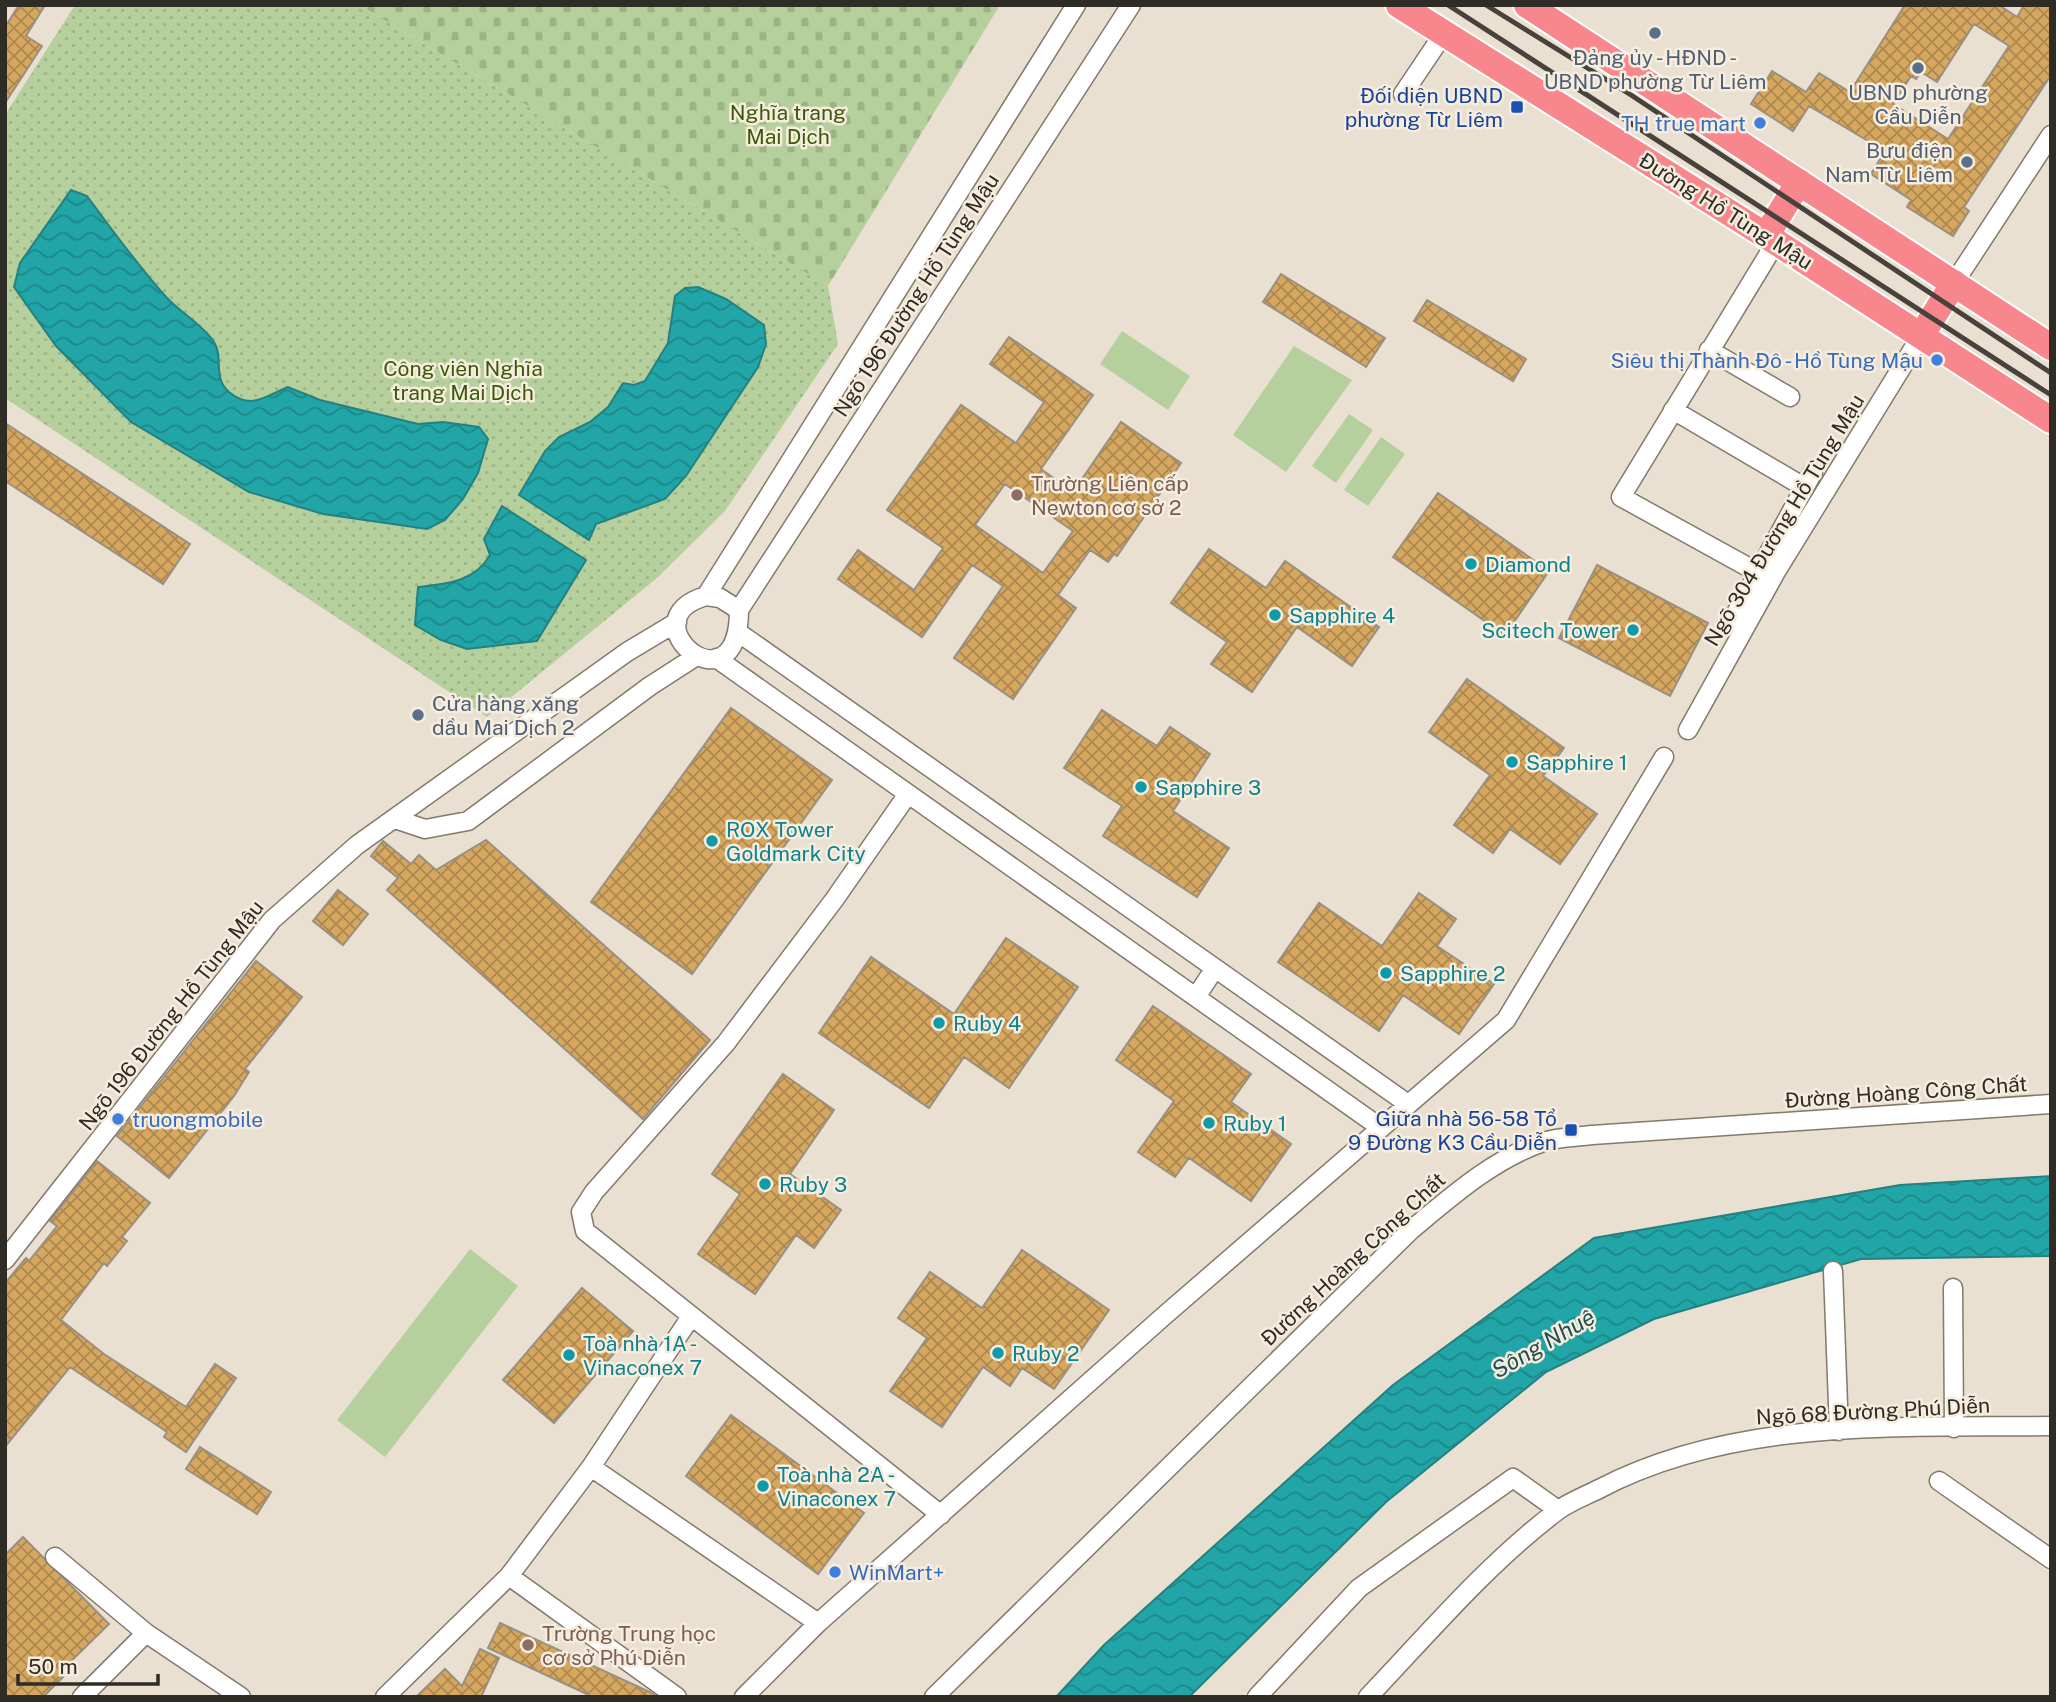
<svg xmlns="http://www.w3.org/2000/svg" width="2056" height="1702" font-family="'Public Sans',sans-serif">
  <defs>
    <pattern id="cemetery-stones" width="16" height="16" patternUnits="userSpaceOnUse" patternTransform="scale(1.75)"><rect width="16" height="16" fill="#b5d09c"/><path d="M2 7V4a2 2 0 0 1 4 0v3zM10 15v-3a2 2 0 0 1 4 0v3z" fill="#9cb386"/></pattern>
    <pattern id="park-dots" width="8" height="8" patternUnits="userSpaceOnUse" patternTransform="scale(1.75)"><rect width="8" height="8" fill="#b5d09c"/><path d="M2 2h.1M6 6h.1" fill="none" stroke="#9cb386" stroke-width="1.8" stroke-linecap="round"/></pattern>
    <pattern id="water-waves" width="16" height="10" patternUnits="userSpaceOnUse" patternTransform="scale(1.75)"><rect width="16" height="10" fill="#21a5a7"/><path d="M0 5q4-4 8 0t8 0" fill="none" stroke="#1d8788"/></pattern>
    <pattern id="building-cross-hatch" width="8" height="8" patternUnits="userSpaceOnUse" patternTransform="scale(1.75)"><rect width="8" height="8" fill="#d5a75f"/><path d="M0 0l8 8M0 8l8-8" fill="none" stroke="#ad884e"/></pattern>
  </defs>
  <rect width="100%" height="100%" fill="#eae0d1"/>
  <!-- cemetery -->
  <path fill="url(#cemetery-stones)" d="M359,5H1000L828,286Z"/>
  <!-- park -->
  <path fill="url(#park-dots)" d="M75,5H359L828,286L838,344L725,511L657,578L487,717L5,398V115Z"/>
  <!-- pitch -->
  <path fill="#b5d09c" d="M1122,331L1190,376L1168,410L1100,364Z
    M1294,346L1352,380L1286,472L1233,435Z
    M1349,414L1373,430L1336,483L1312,466Z
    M1381,437L1405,454L1368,506L1344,490Z
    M470,1249L518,1286L385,1457L337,1420Z"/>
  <!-- water -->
  <path fill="url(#water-waves)" stroke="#258080" stroke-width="2" d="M71,190L87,196C112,230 138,266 167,298C181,313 203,325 214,342C224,358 212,377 229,392C252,411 267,395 288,387L320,400L418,424L443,422L479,427L488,439L478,473L463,499L445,520L427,529L323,514L249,492L131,422L56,346L14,287L20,263Z
    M698,287L726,299L764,325L766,344L758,367L686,476L665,499L596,524L589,540L519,495L545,451L559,437L590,422L608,407L623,383L634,385L645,381L668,343L675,296L685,288Z
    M502,506L586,560L537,641L467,649L441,640L415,625L418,587C446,584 475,582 490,555L484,539Z
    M2051,1176V1256L1861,1259L1654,1319L1546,1372L1386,1502L1189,1697H1056L1104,1645L1393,1385L1594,1238L1900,1185Z"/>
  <!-- building -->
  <path fill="url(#building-cross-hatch)" stroke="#9a9082" stroke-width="2" fill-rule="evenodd" d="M19,5H45L26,36L42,46L5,103V27Z
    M1905,5H1999L2017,17L2024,5H2051V75L1964,207L1969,211L1953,236L1907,207L1911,200L1871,174L1885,151L1809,106L1793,131L1751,104L1772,71L1806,92L1819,73L1850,92ZM1974,24L2009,46L1948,139L1893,104L1911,76L1916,79L1921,72L1937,82Z
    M1281,274L1385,338L1366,367L1263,302Z
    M1427,300L1526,359L1513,381L1414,321Z
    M1009,337L1093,395L1041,469L1073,492L1121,422L1181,463L1117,556L1114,554L1108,562L1090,550L1058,595L1076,608L1013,699L954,658L1003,586L972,565L922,637L838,579L858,550L914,590L943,548L887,510L961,405L1016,443L1044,402L990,364ZM1005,484L1073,531L1043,573L975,525Z
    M5,423L190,544L163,584L5,481Z
    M1438,493L1549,571L1505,635L1393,557Z
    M1209,549L1266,588L1285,561L1379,627L1352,666L1297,627L1252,692L1211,664L1227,642L1171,603Z
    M1597,565L1708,623L1670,696L1559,638Z
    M1467,679L1564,748L1543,776L1597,814L1560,864L1510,829L1493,853L1454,825L1490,775L1429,732Z
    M731,708L832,780L692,974L591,902Z
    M1102,710L1157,746L1170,727L1210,754L1173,811L1229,848L1197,897L1103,836L1122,806L1064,768Z
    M486,840L710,1040L643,1119L387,890L398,878L371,856L383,841L411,864L419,855L436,870Z
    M338,890L368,914L343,945L313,921Z
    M1419,893L1456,919L1437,946L1494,984L1459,1034L1403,995L1379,1031L1278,962L1319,903L1382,946Z
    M1006,938L1078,987L1009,1088L964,1057L929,1108L819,1033L871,957L954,1014Z
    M256,961L302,997L245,1069L249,1072L234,1096L169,1178L117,1136Z
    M1153,1006L1251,1074L1231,1102L1291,1144L1251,1201L1189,1158L1175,1177L1138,1152L1174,1101L1116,1060Z
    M783,1074L834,1110L790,1174L841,1210L814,1248L796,1235L755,1294L698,1254L740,1194L712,1174Z
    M97,1161L150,1203L122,1237L127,1241L107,1266L104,1263L61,1320L104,1354L186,1407L215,1364L236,1378L186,1452L164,1437L167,1432L70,1367L5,1447V1283L26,1258L29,1261L57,1226L50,1221Z
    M1022,1250L1109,1310L1054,1389L1022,1368L1010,1386L983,1367L942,1427L890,1391L927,1338L898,1318L930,1272L982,1308Z
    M582,1288L633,1331L554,1423L503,1380Z
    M731,1415L864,1513L818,1574L686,1476Z
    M200,1447L271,1492L257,1514L186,1469Z
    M23,1537L109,1624L60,1672L64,1676L43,1697H5V1555Z
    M500,1623L650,1692L657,1697H593L488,1648Z
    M480,1649L499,1658L481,1697H416L445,1669L462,1686Z"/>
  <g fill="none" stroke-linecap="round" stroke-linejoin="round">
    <!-- minor casing -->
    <g stroke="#83796c" stroke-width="21">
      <path id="minor" d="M1403,94L1444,33
        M1954,283L2051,135
        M1709,350L1790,397
        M1673,410L1804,487
        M1757,572L1621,497L1776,242
        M706,596L1076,5
        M706,596L720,598L739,610C739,717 623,620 706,596Z
        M739,610L1131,5
        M739,633L1408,1104
        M1742,633L1735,615L1813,472
        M716,658L1381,1128
        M1688,730L1777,570L1921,336
        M908,794L834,900L726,1043L594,1192L581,1212L585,1231L941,1515
        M395,819L425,829L468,821L650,686L695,657
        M1196,997L1215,968
        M5,1260L272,920L357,845L627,652L677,622
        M1833,1271L1839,1431
        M1953,1288L1954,1428
        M591,1467L818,1623
        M1939,1481L2051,1559
        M55,1557L146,1633L241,1697
        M509,1576L677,1697
        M82,1697L146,1633
        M385,1697L509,1576L591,1467L690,1318
        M744,1697L818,1623L1165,1315L1506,1020L1664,757
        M934,1697L1411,1230C1452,1196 1492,1160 1543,1142C1558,1137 1577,1137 1592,1135L2051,1104
        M1257,1697L1359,1588L1513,1478L1558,1510
        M1368,1697C1428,1634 1487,1564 1557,1511C1569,1502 1585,1496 1599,1489C1736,1417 1901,1428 2051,1426"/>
    </g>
    <!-- highway casing -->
    <g stroke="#fff" stroke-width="30">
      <path id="highway" d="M1399,5L1776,242L2051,420
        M1527,5L2051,347
        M1766,236L1799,182
        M1921,336L1954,283"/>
    </g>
    <!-- minor -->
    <use href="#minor" stroke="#fff" stroke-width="18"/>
    <!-- highway -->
    <use href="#highway" stroke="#f7868d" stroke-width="26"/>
    <!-- rail -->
    <path stroke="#47423b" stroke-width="5" d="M1448,5L2051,395
      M1486,5L1631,95L2051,373"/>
  </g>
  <!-- markers -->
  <g fill="#5c6f8a" stroke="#f7edde" stroke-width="2.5">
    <circle cx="1655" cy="33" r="7"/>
    <circle cx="1918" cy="68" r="7"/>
    <circle cx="1967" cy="162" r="7"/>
    <circle cx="418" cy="715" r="7"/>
  </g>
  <g fill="#1a4fb4" stroke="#f7edde" stroke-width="2.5">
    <rect x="1510" y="100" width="14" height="14" rx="3.5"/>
    <rect x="1564" y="1123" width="14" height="14" rx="3.5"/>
  </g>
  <g fill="#3f7fe0" stroke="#f7edde" stroke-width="2.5">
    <circle cx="1760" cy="123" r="7"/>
    <circle cx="1937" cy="360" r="7"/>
    <circle cx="118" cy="1119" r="7"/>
    <circle cx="835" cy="1572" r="7"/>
  </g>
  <g fill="#8d6e63" stroke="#f7edde" stroke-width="2.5">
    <circle cx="1017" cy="495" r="7"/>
    <circle cx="528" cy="1645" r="7"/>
  </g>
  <g fill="#0f9aa8" stroke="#f7edde" stroke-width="2.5">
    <circle cx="1471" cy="564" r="7"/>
    <circle cx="1275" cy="615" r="7"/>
    <circle cx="1633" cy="630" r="7"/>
    <circle cx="1512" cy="762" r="7"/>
    <circle cx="1141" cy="787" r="7"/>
    <circle cx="712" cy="841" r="7"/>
    <circle cx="1386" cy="973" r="7"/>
    <circle cx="939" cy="1023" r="7"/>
    <circle cx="1209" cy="1123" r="7"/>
    <circle cx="765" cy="1184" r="7"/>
    <circle cx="998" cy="1353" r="7"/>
    <circle cx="569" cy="1355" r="7"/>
    <circle cx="763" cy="1486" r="7"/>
  </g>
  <g text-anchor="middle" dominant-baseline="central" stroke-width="5" stroke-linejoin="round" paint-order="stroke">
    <!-- service labels -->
    <g font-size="21" fill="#4e5e75" stroke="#f7edde">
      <text x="1655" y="57">Đảng ủy - HĐND -<tspan x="1655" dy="24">UBND phường Từ Liêm</tspan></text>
      <text x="1918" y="92">UBND phường<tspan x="1918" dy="24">Cầu Diễn</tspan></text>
      <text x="1953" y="150" text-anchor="end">Bưu điện<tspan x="1953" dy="24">Nam Từ Liêm</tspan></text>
      <text x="432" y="703" text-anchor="start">Cửa hàng xăng<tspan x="432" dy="24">dầu Mai Dịch 2</tspan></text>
    </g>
    <!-- transit labels -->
    <g font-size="21" fill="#164399" stroke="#f7edde" text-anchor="end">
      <text x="1503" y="95">Đối diện UBND<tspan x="1503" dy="24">phường Từ Liêm</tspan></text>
      <text x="1557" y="1118">Giữa nhà 56-58 Tổ<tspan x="1557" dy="24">9 Đường K3 Cầu Diễn</tspan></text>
    </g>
    <!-- park labels -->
    <g font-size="21" fill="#3a5909" stroke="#f7edde">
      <text x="788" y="112">Nghĩa trang<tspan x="788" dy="24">Mai Dịch</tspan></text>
      <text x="463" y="368">Công viên Nghĩa<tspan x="463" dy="24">trang Mai Dịch</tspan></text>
    </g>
    <!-- shop labels -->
    <g font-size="21" fill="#366cbe" stroke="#f7edde" text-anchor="end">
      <text x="1746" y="123">TH true mart</text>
      <text x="1923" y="360">Siêu thị Thành Đô - Hồ Tùng Mậu</text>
      <text x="132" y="1119" text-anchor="start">truongmobile</text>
      <text x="849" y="1572" text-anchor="start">WinMart+</text>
    </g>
    <!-- street labels -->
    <g font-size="21" fill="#2f2b25" stroke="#f7edde">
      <text transform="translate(1726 211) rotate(32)">Đường Hồ Tùng Mậu</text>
      <text transform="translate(916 295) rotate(-57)">Ngõ 196 Đường Hồ Tùng Mậu</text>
      <text transform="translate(1784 520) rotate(-59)">Ngõ 304 Đường Hồ Tùng Mậu</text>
      <text transform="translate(171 1015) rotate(-52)">Ngõ 196 Đường Hồ Tùng Mậu</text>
      <text transform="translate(1906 1092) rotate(-4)">Đường Hoàng Công Chất</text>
      <text transform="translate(1353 1259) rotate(-43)">Đường Hoàng Công Chất</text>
      <text transform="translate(1873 1411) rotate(-3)">Ngõ 68 Đường Phú Diễn</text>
    </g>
    <!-- education labels -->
    <g font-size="21" fill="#785e54" stroke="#f7edde" text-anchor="start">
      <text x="1031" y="483">Trường Liên cấp<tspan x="1031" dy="24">Newton cơ sở 2</tspan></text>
      <text x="542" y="1633">Trường Trung học<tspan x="542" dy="24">cơ sở Phú Diễn</tspan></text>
    </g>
    <!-- culture labels -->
    <g font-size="21" fill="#0d838f" stroke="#f7edde" text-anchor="start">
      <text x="1485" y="564">Diamond</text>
      <text x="1289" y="615">Sapphire 4</text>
      <text x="1619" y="630" text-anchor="end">Scitech Tower</text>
      <text x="1526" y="762">Sapphire 1</text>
      <text x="1155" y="787">Sapphire 3</text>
      <text x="726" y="829">ROX Tower<tspan x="726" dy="24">Goldmark City</tspan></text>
      <text x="1400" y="973">Sapphire 2</text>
      <text x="953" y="1023">Ruby 4</text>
      <text x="1223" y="1123">Ruby 1</text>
      <text x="779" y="1184">Ruby 3</text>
      <text x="583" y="1343">Toà nhà 1A -<tspan x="583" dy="24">Vinaconex 7</tspan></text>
      <text x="1012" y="1353">Ruby 2</text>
      <text x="777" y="1474">Toà nhà 2A -<tspan x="777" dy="24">Vinaconex 7</tspan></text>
    </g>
    <!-- water labels -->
    <g font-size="23" font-style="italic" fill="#1d5152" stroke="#f7edde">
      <text transform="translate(1543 1343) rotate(-30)">Sông Nhuệ</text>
    </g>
  </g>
  <!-- border -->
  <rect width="2056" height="1702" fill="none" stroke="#2f2b25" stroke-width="14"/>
  <!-- scale -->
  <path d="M18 1674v10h140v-10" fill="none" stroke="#2f2b25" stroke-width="3.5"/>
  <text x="28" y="1674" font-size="21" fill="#2f2b25" stroke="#f7edde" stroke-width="5" paint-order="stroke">50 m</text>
</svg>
